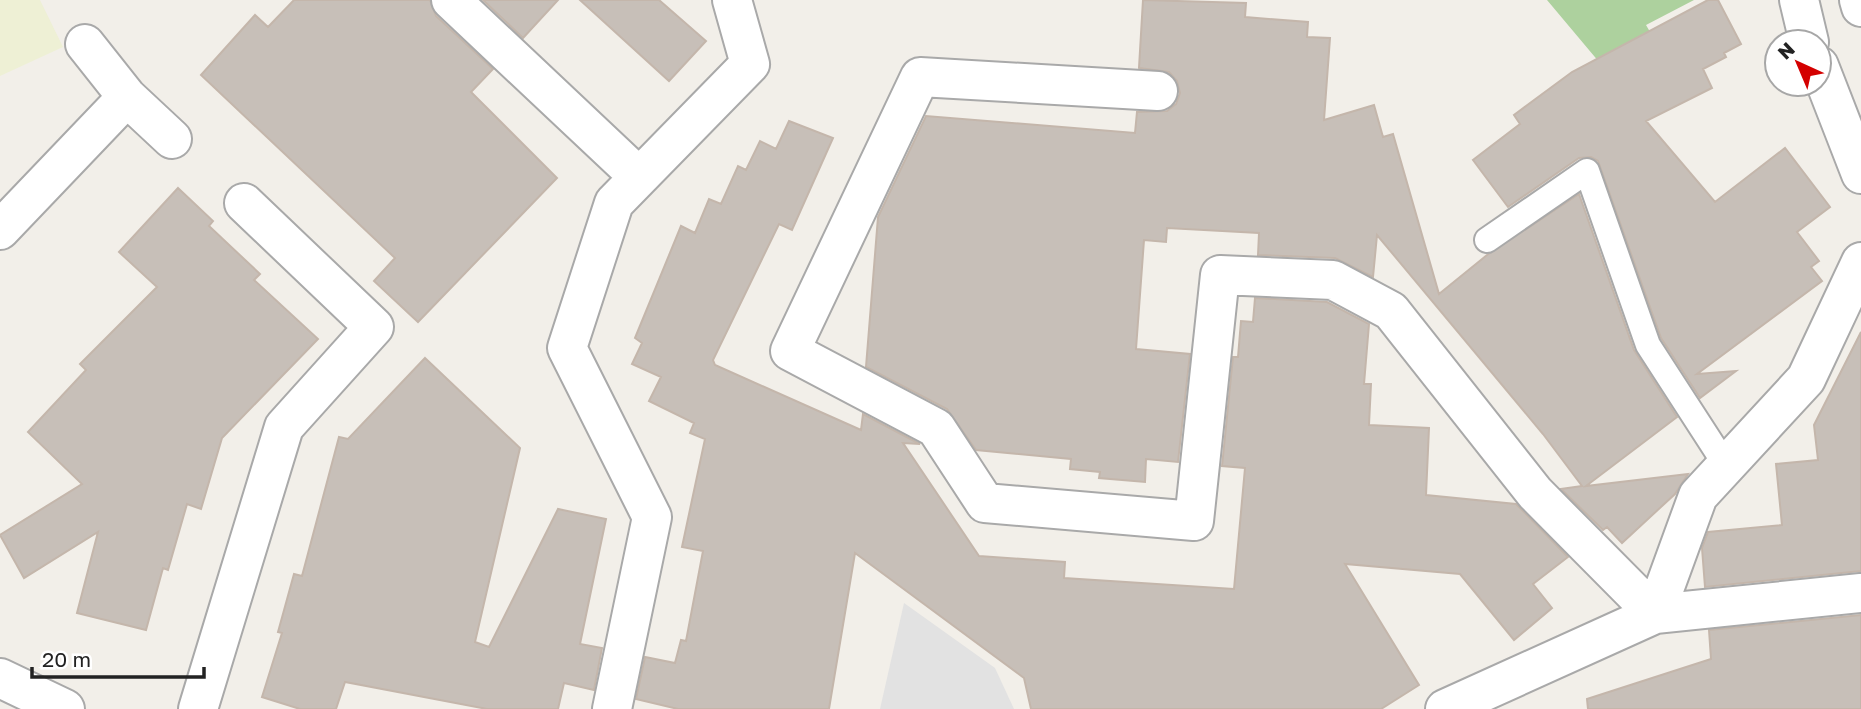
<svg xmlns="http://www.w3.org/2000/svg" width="1861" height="709" font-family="'Golos Text',sans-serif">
  <rect width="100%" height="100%" fill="#f2efe9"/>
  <!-- farmland -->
  <path fill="#eef0d5" d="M0,0H40L63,47L0,76Z"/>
  <!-- forest -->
  <path fill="#add19e" d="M1547,0H1694L1646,25L1664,56L1610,75Z"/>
  <!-- parking -->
  <path fill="#e2e2e2" d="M904,603L995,668L1014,709H880Z"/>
  <!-- building -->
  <path fill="#c7bfb8" stroke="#c4b6ab" stroke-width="2" d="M294,0H430L436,16L493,69L471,92L557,178L418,322L374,281L395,258L201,75L255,15L268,27Z
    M483,0H558L523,38Z
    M580,0H659L706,41L669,81Z
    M1143,0L1246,3L1245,17L1308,22L1307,37L1330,38L1324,120L1374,105L1383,137L1393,134L1439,294L1487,255L1579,194L1634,350L1677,417L1586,486L1688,474L1675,494L1622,543L1607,527L1603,530L1561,489L1582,486L1543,434L1377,235L1373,277L1335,258L1258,255L1259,233L1167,228L1166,242L1144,240L1136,349L1190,354L1178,462L1146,459L1145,482L1099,478L1100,472L1070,469L1071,459L976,450L947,409L866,367L878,217L926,116L1135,133L1137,112L1167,111L1176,104L1180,93L1177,81L1169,72L1139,68Z
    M1708,0H1718L1741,44L1724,53L1726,57L1703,69L1712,88L1646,121L1715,202L1785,148L1830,207L1797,232L1819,261L1811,267L1822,281L1697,374L1736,371L1700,398L1661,338L1598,161L1591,157L1579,158L1508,207L1473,160L1520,124L1514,115L1572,72Z
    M789,121L833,138L792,230L779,224L713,360L715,365L861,430L863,414L920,444L903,443L979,556L1065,562L1064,578L1234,589L1245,468L1222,466L1233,357H1238L1241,321L1253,322L1255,298L1327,302L1369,324L1364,384H1371L1369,425L1429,428L1426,495L1516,504L1568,557L1533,584L1552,608L1514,640L1460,574L1345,564L1419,685L1381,709H1031L1024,678L855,553L829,709H678L636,699L645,657L675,663L681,640L686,641L703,551L682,547L705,439L690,433L694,423L649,401L661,377L632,364L642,343L635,338L681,226L695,233L709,199L721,204L738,166L746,170L760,141L776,149Z
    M178,188L213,221L209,226L260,274L254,280L318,339L222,438L201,509L187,504L168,570L163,568L146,630L77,613L98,532L24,578L0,535L82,484L28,432L86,370L80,364L157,287L119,252Z
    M1861,332V571L1705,587L1702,548L1708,532L1782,525L1776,464L1818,460L1814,425Z
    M425,358L520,448L475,642L489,647L558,509L606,519L580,644L602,648L594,690L564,683L558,709H487L345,682L336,709H300L262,697L282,633L278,632L294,574L302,576L339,437L348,439Z
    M1861,615V709H1588L1587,699L1711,659L1709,630Z"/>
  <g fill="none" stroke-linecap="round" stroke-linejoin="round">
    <!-- lane casing -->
    <g stroke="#a9a9a9" stroke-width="28">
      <path id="lane" d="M1487,240L1587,171L1648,345L1725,464"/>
    </g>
    <!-- street casing -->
    <g stroke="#a9a9a9" stroke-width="42">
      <path id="street" d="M451,0L639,177
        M1799,0L1809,42
        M1859,0L1861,7
        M85,44L127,97L172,139
        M1819,66L1861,174
        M1158,91L920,77L790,351L936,428L985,503L1194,521L1220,275L1333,280L1391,311L1535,493L1655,614L1861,593
        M0,230L127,97
        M0,678L65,709
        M198,709L284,427L374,327L244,203
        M612,709L652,517L567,348L614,203L750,64L732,0
        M1445,709L1655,614L1698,496L1806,379L1861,262"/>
    </g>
    <!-- lane -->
    <use href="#lane" stroke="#fff" stroke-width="24"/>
    <!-- street -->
    <use href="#street" stroke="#fff" stroke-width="38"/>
  </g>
  <!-- north arrow -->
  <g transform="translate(1798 63) rotate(316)"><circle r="33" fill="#ffffff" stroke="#a7a7a7" stroke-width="2"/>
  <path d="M0-5L12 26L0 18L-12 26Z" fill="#d40000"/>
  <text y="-10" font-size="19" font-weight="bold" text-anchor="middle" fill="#222222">N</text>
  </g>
  <!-- scale -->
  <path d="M32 667v10h172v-10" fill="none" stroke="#222222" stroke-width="3.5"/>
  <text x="42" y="667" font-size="21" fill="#222222" stroke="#ffffff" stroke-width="5" paint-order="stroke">20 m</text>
</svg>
